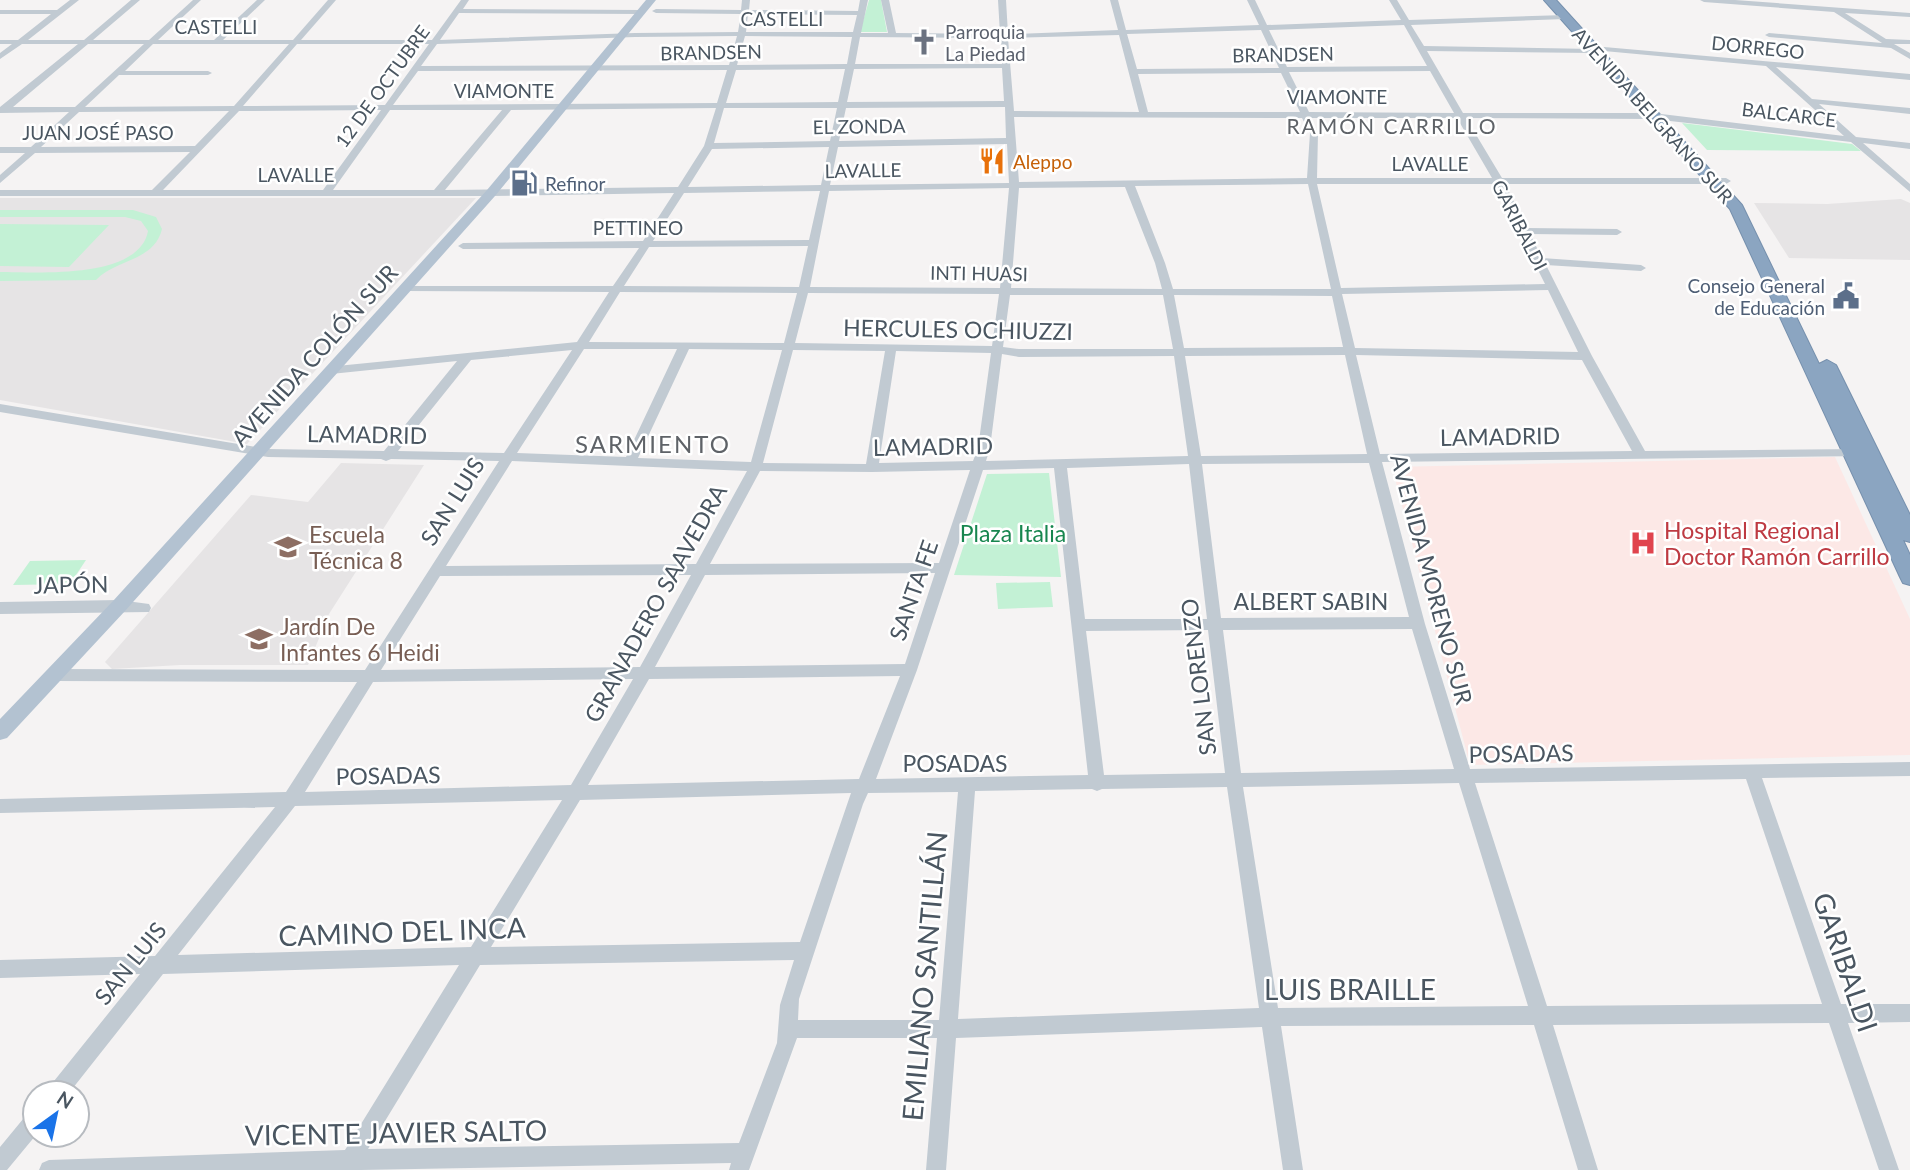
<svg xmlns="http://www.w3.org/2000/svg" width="1910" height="1170" font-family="Lato,sans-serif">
  <rect width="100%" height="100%" fill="#f5f3f3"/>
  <!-- education -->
  <path fill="#e6e4e5" d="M0,198H476L247,444L0,400Z
    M1901,199L1910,203V260L1789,258L1754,203L1827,204Z
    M341,463L424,465L329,614L308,665H180L112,669L105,662L251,495L308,502Z"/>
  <!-- medical -->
  <path fill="#fce8e6" d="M1835,457L1910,619V755L1470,765L1392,467Z"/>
  <!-- green -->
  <path fill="#c3f1d5" d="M869,0H881L887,32H860Z
    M1682,123L1852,144L1861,151L1707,150Z
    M0,210H133L156,217L162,229C154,262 115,259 96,280L0,281V272C36,272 139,280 148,231L141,221L125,217H0Z
    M0,224L109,225L69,267L0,266Z
    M1049,473L1061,577L954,575L987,474Z
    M86,560L70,584L13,585L30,561Z
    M1050,582L1053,607L998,609L996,583Z"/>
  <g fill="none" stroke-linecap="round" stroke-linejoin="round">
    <!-- highway casing -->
    <g stroke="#7690ad" stroke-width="2">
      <path id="highway" d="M1544,0H1556L1742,205L1819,364L1827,360L1836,365L1910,515V542L1903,540L1910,555V585L1903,583L1900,577L1730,209Z"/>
    </g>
    <!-- minor -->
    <path fill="#c1cad2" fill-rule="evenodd" d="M70,0H79L28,40H84L131,0H140L93,40H149L193,0H201L158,40H214L257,0H265L223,40H293L328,0H336L301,40H432L461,0H469L463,9L641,10L645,12L641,14L459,13L440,40L635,33L738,32L741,14L656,13L652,11L656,9L741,10L742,0H750L749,10L858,11L860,0H868L861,33H888L881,0H889L896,33L1000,34L998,0H1006L1008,34H1014L1118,30L1110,0H1118L1126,30L1259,25L1247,0H1255L1267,25L1401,20L1389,0H1397L1409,20L1565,15L1569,17L1565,19L1411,25L1424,46L1594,49L1598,51L1594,53L1427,51L1463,113H1653L1844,136L1766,66L1604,51L1600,49L1604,47L1910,74V80L1776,67L1812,99L1910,108V114L1819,104L1856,137L1910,143V149L1863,143L1910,184V192L1851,142L1653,119L1466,118L1502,178H1726L1731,181L1726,184H1505L1527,228L1617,229L1622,232L1617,235L1530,234L1542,258L1641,265L1646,268L1641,271L1546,265L1592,356L1645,451L1862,449L1866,450L1868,453L1866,456L1382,462L1425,624L1470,769L1910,762V776L1762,778L1841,1004H1910V1022L1848,1023L1899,1170H1879L1829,1023L1553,1025L1598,1170H1578L1534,1025L1281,1026L1303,1170H1283L1262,1027L956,1038L946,1170H926L937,1038H797L749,1170H729L731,1163L361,1170H39L42,1163L49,1160L345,1150L459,965L163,974L69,1093H47L50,1086L140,974L0,978V960L155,956L275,807L0,813V799L286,792L357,682L55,681L50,679L48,675L50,671L55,669L365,670L499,461L391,459L386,461L381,459L268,457L0,412V404L268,449L384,451L457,361L331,374L327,373V367L577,342L609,292L406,291L402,290V286H613L639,248L463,249L458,246L463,243L643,241L674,193L491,196H0V190H152L190,152L35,153L0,183V175L25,153H0V147H31L69,112L0,113V107L78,44H22L0,59V53L12,44H0V40H18L51,14H0V10H57ZM748,14L857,15L853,32H746ZM1404,25L1427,66L1287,67L1269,30ZM1261,30L1279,68L1137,69L1127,34ZM1119,35L1139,112L1014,111L1008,38ZM737,36L729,65L421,66L437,44L635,37ZM745,36L852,37L847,64L737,65ZM860,37L1001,38L1002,64H855ZM88,44H144L75,107H13ZM153,44H289L234,106L85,107L119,75H208L212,73L208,71H125ZM297,44H429L385,105L243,106ZM1002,68L1004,101L847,102L854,69ZM845,69L838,102L726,103L736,70ZM727,70L717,103L393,105L418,71ZM1430,71L1454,113L1309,112L1289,72ZM1281,73L1300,112H1148L1138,74ZM1005,107L1006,138L839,141L846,108ZM716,108L704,146L678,187L445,190L511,110ZM724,108H837L830,141L714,143ZM381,110L323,190H163L239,111ZM390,110H502L434,190H333ZM229,111L195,146L41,147L79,112ZM1014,117L1302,118L1310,133L1307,178L1019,182ZM1311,118H1457L1492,178H1317L1318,133ZM1007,144L1009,183L830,185L838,147ZM829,147L821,185L688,187L712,149ZM1308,184L1331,289H1173L1165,263L1135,186ZM1317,184H1495L1545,284L1341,288ZM1125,187L1155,263L1162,289L1011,288L1019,188ZM1009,188L1000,288L810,287L829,191ZM820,191L809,240L653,241L684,193ZM808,246L799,287L624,286L649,247ZM1548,290L1578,352L1355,348L1342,294ZM620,292L797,293L784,343L589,342ZM808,293L999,294L992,346L795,343ZM1010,295H1163L1173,349H1019L1003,347ZM1174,295L1332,296L1343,347L1184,348ZM584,349H677L626,457L517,453ZM689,349L782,350L751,462L638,458ZM572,350L504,453L398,451L471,360ZM793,350L885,351L866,464L763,463ZM896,351L991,353L978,448L973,461L879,463ZM1002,354L1019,357L1174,356L1188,456L986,461L990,448ZM1345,355L1367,454L1201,456L1185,356ZM1356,355L1582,360L1632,451L1380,454ZM512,461L747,471L696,564L446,566ZM1369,463L1409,617L1221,618L1202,464ZM1189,464L1207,619H1085L1067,468ZM1054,468L1088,775L876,779L917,670L983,470ZM970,470L939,563L710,564L760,471L872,472ZM935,573L905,664L655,667L705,575ZM691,575L640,667L381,670L440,576ZM1412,629L1454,769L1241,773L1223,630ZM1208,630L1225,773L1104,775L1086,631ZM900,676L859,779L588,785L649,679ZM633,679L571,785L305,792L373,682ZM1746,779L1822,1004L1547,1006L1475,783ZM1459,783L1528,1006L1278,1008L1243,787ZM1227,787L1259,1008L958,1019L975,791L1092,789L1097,791L1102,789ZM958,792L939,1020H798L799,999L863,804L868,793ZM851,793L800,942L491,947L580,800ZM562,800L471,947L178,955L295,806ZM794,960L780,1005L777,1043L739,1143L368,1149L480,965Z
      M1700,0H1735L1910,13V17L1845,13L1886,39L1910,40V44H1894L1910,53V59L1891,48L1769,37L1765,35L1769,33L1882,43L1834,12L1704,2Z
      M119,600L149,604L151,608L149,612L0,614V602Z
      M35,1110L36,1135L7,1170H0V1147L28,1113Z"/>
    <!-- major -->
    <path fill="#b3c2d1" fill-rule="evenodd" d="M646,0H656L495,196L125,611L7,738L0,740V719L113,601L487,190Z"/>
    <!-- highway -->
    <use href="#highway" fill="#8ba5c1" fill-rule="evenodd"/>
  </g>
  <!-- icons -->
  <defs>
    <g id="church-bare" transform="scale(2.1)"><path d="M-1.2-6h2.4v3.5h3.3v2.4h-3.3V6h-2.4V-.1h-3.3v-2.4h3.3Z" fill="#6b7280" stroke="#fff" stroke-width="2.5" paint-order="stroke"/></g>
    <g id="restaurant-bare" transform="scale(2.1)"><path d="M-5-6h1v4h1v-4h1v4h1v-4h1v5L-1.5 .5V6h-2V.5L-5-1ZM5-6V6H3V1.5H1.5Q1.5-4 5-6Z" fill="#e8710a" stroke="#fff" stroke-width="2.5" paint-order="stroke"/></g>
    <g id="fuel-bare" transform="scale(2.1)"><path d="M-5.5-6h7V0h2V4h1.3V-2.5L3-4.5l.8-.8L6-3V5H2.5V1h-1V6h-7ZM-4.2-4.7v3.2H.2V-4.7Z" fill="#5c6f8a" stroke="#fff" stroke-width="2.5" paint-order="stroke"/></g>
    <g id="civic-bare" transform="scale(2.1)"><path d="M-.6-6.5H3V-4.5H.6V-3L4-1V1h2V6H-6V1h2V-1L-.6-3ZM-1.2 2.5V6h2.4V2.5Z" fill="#5c6f8a" stroke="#fff" stroke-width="2.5" paint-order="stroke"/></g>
    <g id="hospital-bare" transform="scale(2.1)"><path d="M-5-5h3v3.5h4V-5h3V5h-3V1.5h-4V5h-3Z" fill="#e0444e" stroke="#fff" stroke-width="2.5" paint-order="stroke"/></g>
    <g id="school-bare" transform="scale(2.1)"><path d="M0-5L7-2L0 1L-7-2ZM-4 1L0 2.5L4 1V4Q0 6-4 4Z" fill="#8d6e63" stroke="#fff" stroke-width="2.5" paint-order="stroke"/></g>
  </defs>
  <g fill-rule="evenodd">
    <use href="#church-bare" x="924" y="42"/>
    <use href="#restaurant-bare" x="992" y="161"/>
    <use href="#fuel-bare" x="524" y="183"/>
    <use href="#civic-bare" x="1846" y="296"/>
    <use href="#hospital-bare" x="1643" y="543"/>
    <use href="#school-bare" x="288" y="547"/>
    <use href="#school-bare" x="259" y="639"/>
  </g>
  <g text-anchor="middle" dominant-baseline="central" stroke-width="5" stroke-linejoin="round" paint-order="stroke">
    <!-- far-street labels -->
    <g font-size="19" fill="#4a5661" stroke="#fff">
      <text x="782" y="18">CASTELLI</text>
      <text x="216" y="26">CASTELLI</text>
      <text transform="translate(1758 47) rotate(6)">DORREGO</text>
      <text transform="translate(711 52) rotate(-1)">BRANDSEN</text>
      <text transform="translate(1283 54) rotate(-1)">BRANDSEN</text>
      <text transform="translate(382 86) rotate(-54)">12 DE OCTUBRE</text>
      <text x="504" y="90">VIAMONTE</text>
      <text x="1337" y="96">VIAMONTE</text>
      <text transform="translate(1789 114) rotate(7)">BALCARCE</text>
      <text transform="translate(1653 115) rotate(48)">AVENIDA BELGRANO SUR</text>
      <text transform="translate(859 126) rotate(-1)">EL ZONDA</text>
      <text x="98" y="132">JUAN JOSÉ PASO</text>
      <text x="1430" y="163">LAVALLE</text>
      <text transform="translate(863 170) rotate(-1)">LAVALLE</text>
      <text x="296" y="174">LAVALLE</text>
      <text transform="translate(1520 225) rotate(63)">GARIBALDI</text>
      <text x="638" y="227">PETTINEO</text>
      <text transform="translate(979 273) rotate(1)">INTI HUASI</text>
    </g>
    <!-- far-worship labels -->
    <g font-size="19" fill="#5b616d" stroke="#fff" text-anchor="start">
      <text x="945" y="31">Parroquia<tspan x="945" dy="22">La Piedad</tspan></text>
    </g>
    <!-- far-food labels -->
    <g font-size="19" fill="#c56008" stroke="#fff" text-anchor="start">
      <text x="1013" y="161">Aleppo</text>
    </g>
    <!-- far-service labels -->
    <g font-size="19" fill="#4e5e75" stroke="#fff" text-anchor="start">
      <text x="545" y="183">Refinor</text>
      <text x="1825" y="285" text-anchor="end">Consejo General<tspan x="1825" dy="22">de Educación</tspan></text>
    </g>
    <!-- far-neighbourhood labels -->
    <g font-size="21" letter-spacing="2" fill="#5f6368" stroke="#fff">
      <text x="1392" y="125">RAMÓN CARRILLO</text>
    </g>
    <!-- street labels -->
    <g font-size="23" fill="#4a5661" stroke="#fff">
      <text transform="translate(958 329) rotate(1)">HERCULES OCHIUZZI</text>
      <text transform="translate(314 355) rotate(-48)">AVENIDA COLÓN SUR</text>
      <text transform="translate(367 434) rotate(1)">LAMADRID</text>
      <text transform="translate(1500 436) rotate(-1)">LAMADRID</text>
      <text transform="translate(933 446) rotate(-1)">LAMADRID</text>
      <text transform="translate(452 501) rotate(-58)">SAN LUIS</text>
      <text transform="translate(1432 579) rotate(75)">AVENIDA MORENO SUR</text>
      <text transform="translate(71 584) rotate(-1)">JAPÓN</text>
      <text transform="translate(913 590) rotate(-71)">SANTA FE</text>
      <text x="1311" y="601">ALBERT SABIN</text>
      <text transform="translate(655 603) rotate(-61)">GRANADERO SAAVEDRA</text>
      <text transform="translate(1198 677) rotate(-97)">SAN LORENZO</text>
      <text transform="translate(1521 753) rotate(-1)">POSADAS</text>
      <text x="955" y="763">POSADAS</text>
      <text transform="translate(388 775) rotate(-1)">POSADAS</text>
      <text transform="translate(130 963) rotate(-51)">SAN LUIS</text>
    </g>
    <!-- health labels -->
    <g font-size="23" fill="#be3a42" stroke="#fff" text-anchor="start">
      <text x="1664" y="530">Hospital Regional<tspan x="1664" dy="26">Doctor Ramón Carrillo</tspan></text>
    </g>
    <!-- park labels -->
    <g font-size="23" fill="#17864f" stroke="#fff">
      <text x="1013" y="533">Plaza Italia</text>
    </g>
    <!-- education labels -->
    <g font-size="23" fill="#785e54" stroke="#fff" text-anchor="start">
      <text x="309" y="534">Escuela<tspan x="309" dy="26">Técnica 8</tspan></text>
      <text x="280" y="626">Jardín De<tspan x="280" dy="26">Infantes 6 Heidi</tspan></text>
    </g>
    <!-- neighbourhood labels -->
    <g font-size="24" letter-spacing="2" fill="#5f6368" stroke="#fff">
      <text x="653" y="443">SARMIENTO</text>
    </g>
    <!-- near-street labels -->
    <g font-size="28" fill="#4a5661" stroke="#fff">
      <text transform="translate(402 931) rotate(-2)">CAMINO DEL INCA</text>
      <text transform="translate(1846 962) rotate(71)">GARIBALDI</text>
      <text transform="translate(924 976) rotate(-85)">EMILIANO SANTILLÁN</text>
      <text x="1350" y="989">LUIS BRAILLE</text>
      <text transform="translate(396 1132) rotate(-1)">VICENTE JAVIER SALTO</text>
    </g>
  </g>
  <!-- north arrow -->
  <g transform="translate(56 1114) rotate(33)"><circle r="33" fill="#ffffff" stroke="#b7bbc0" stroke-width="2"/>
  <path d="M0-5L12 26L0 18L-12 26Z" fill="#1a73e8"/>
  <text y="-10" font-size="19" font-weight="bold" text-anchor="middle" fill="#4a5661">N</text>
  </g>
</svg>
